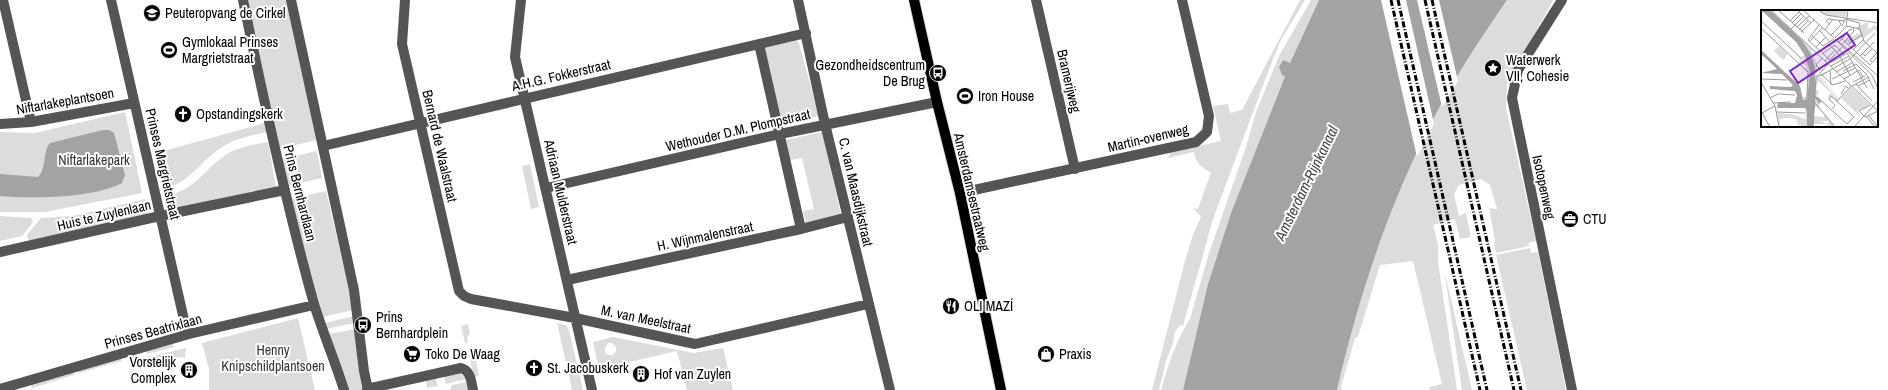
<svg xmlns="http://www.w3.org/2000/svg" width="1888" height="390" font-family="'Archivo Narrow',sans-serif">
  <rect width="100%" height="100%" fill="#fff"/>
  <!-- green -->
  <path fill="#dcdcdc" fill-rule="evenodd" d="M246,0H287L317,140L278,149Z
    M1300,0H1305L1281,40L1271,64L1213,219L1183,326L1180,325L1175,331L1173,343L1166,361L1159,390H1152L1185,261L1193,235L1201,217L1193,208L1198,209L1211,172C1201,168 1196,163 1194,152L1168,158L1171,152L1221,141L1213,106L1228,104L1230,113L1242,110Z
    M1311,0H1319L1290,63L1280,67L1282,75H1285L1231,213L1208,284L1183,390H1161C1168,366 1176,340 1190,319L1209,253L1246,147L1256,112L1279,56Z
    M1507,0H1553L1507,84L1506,108L1536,241L1529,243V246L1496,253L1494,245L1495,240L1489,208L1497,209L1490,185L1481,179L1459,185L1454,194L1459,216L1466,213L1471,237L1460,239L1455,219L1433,225L1438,245V262L1457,390H1430L1429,387L1442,384L1413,261L1380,265L1358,337L1355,338L1341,387L1342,390H1337C1360,291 1391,198 1439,108C1459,71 1483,35 1507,0Z
    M798,40L819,116L782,125L765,48Z
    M125,112L142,193L45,212H0V132L35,133Z
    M265,123L267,132C250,136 235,138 221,148C201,160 191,182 167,187L160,152Z
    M822,132L841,215L806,223L803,211L814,209L802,158L790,160L786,140Z
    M268,142L276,187L173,211L167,205L166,196C196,189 201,173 224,156C236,147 253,145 268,142Z
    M317,151L322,178L288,186L282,159Z
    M530,164L539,207L531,209L522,166Z
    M326,191L354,310L322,317L313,292L292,199Z
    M145,199L148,214L29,241L27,235L41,218L73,216Z
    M0,216L31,218L33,222L22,236L0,241Z
    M1530,248L1531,253L1538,252L1566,390H1527L1496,255Z
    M1444,269L1472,390H1462Z
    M354,316L355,323L326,329L325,323Z
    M298,318L315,390H209V369L202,343Z
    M557,323L566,325L569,330L583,390H572Z
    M468,324L470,335L467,336L468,342L465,343L461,326Z
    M356,329L365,390H346L328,334Z
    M613,337L694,353L723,348L733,390H687L677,351L599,369L593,342ZM608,343H612L616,347V351L613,355H608L605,352V348Z
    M173,344L174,347L147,354L146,351Z
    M186,348L185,358L180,357L148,362V357Z
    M474,352L479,376L474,377L469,354Z
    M121,358L122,361L79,373L78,371Z
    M74,372V375L32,388L31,385Z
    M460,373L466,379L446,384L444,376Z
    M436,378L438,386L427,388L426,381Z
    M466,382L468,390H450L452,385Z"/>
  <!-- water -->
  <path fill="#a3a3a3" d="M1319,0H1507C1483,35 1459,71 1439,108C1391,198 1360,291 1337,390H1183L1208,284L1231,213L1285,76L1282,75L1279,67L1283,60L1290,63Z
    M103,130H109L114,133L125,175L122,183C94,198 32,199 0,196V174L38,177C47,169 42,152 50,143Z"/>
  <!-- pier -->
  <path fill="#fff" d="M1381,0H1406L1434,124L1417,157Z
    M1417,0H1439L1458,81L1442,107Z"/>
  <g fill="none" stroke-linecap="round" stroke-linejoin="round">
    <!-- major casing -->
    <g stroke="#dbdbdb" stroke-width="12">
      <path id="major" d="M914,0L937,102L960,193L1001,390"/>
    </g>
    <!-- minor -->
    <path stroke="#555" stroke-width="10" d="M3,0L31,122
      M111,0L185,324L189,334
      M243,0C264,102 286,204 314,304C323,333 335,361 344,390
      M291,0L354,290L364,371L368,390
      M405,0L402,44L459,291L464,296L471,299L575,318L695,344L868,304
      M521,0L515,57L592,390
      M798,0L825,124L890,390
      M1036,0L1075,169
      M1562,0L1518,70L1512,98L1572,390
      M759,44L801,229
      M0,124L31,122L134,103
      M323,146L806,33
      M546,188L780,134L937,102
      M960,193L1196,142L1207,132L1209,116L1182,0
      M0,252L160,216L285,190
      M567,280L801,229L848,217
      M0,389L189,334L314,305
      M367,389L461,368C471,371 471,381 473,390"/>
    <!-- major -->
    <use href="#major" stroke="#000" stroke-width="10"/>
    <!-- rail -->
    <path stroke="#000" stroke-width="3" stroke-dasharray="6 2 1 2" stroke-linecap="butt" d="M1391,0L1480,390
      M1398,0L1487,390
      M1425,0L1514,390
      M1432,0L1521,390"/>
  </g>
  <!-- icons -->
  <defs>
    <g id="school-disc" transform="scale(0.9)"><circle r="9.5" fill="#000" stroke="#fff"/><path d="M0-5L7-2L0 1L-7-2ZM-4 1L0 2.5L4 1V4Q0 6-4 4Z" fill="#fff"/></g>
    <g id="stadium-disc" transform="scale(0.9)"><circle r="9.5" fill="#000" stroke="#fff"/><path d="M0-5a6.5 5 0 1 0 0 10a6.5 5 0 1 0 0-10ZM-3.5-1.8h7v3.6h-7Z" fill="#fff"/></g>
    <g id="sight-disc" transform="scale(0.9)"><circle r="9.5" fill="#000" stroke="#fff"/><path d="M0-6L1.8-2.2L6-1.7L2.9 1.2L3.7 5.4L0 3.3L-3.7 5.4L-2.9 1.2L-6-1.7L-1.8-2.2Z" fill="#fff"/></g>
    <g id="bus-disc" transform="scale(0.9)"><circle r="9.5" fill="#000" stroke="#fff"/><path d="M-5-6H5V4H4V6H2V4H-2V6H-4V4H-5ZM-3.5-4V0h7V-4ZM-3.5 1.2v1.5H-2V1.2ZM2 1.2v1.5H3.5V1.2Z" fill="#fff"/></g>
    <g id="church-disc" transform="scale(0.9)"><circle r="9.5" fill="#000" stroke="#fff"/><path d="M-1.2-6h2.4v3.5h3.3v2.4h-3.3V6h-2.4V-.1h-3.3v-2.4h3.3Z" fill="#fff"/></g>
    <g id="office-disc" transform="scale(0.9)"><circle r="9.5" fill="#000" stroke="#fff"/><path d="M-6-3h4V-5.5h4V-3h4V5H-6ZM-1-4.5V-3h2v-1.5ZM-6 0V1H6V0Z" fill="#fff"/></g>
    <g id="restaurant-disc" transform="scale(0.9)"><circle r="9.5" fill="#000" stroke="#fff"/><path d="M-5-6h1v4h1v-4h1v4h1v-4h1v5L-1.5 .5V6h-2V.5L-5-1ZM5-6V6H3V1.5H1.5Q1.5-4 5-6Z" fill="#fff"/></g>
    <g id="supermarket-disc" transform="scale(0.9)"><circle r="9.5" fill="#000" stroke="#fff"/><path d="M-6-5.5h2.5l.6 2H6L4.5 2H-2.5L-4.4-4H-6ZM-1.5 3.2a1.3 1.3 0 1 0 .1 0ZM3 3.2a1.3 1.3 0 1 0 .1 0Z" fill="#fff"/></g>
    <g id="shop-disc" transform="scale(0.9)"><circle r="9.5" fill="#000" stroke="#fff"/><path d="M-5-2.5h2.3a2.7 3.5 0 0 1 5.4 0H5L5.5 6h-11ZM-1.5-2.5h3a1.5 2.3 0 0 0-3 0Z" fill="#fff"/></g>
    <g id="building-disc" transform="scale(0.9)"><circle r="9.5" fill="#000" stroke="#fff"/><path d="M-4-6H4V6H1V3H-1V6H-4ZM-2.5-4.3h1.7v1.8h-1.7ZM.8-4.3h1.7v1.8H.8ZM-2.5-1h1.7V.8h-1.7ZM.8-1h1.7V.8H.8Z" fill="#fff"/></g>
  </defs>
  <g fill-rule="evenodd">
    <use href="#school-disc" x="152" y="13"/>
    <use href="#stadium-disc" x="169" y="50"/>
    <use href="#sight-disc" x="1493" y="68"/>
    <use href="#bus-disc" x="938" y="73"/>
    <use href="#stadium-disc" x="965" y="96"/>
    <use href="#church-disc" x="183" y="114"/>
    <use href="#office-disc" x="1570" y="219"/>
    <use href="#restaurant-disc" x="951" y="306"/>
    <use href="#bus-disc" x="363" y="325"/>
    <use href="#supermarket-disc" x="412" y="354"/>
    <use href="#shop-disc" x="1046" y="354"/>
    <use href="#church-disc" x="534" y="368"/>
    <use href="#building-disc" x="189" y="370"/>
    <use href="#building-disc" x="641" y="374"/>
  </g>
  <g text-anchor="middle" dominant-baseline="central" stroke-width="4" stroke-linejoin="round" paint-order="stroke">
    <!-- poi labels -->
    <g font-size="14" fill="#000" stroke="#fff" text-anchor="start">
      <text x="165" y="13">Peuteropvang de Cirkel</text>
      <text x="182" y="42">Gymlokaal Prinses<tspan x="182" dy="16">Margrietstraat</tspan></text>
      <text x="1506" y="60">Waterwerk<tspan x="1506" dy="16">VII, Cohesie</tspan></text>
      <text x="925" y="65" text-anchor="end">Gezondheidscentrum<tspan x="925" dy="16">De Brug</tspan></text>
      <text x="978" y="96">Iron House</text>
      <text x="196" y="114">Opstandingskerk</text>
      <text x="1583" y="219">CTU</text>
      <text x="964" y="306">OLI MAZÍ</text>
      <text x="376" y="317">Prins<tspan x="376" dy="16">Bernhardplein</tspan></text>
      <text x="425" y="354">Toko De Waag</text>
      <text x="1059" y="354">Praxis</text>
      <text x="176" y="362" text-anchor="end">Vorstelijk<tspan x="176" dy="16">Complex</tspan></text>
      <text x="547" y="368">St. Jacobuskerk</text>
      <text x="654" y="374">Hof van Zuylen</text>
    </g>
    <!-- street labels -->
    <g font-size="14" fill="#000" stroke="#fff">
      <text transform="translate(561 75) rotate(-13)">A.H.G. Fokkerstraat</text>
      <text transform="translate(1069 81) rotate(77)">Bramerijweg</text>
      <text transform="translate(65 101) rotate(-10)">Niftarlakeplantsoen</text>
      <text transform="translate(738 130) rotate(-13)">Wethouder D.M. Plompstraat</text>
      <text transform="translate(1148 138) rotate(-13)">Martin-ovenweg</text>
      <text transform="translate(440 146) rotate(77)">Bernard de Waalstraat</text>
      <text transform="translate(163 164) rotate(77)">Prinses Margrietstraat</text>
      <text transform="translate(1544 187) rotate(78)">Isotopenweg</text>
      <text transform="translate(561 192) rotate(77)">Adriaan Mulderstraat</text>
      <text transform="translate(856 192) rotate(77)">C. van Maasdijkstraat</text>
      <text transform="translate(972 192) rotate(77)">Amsterdamsestraatweg</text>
      <text transform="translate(300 193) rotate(76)">Prins Bernhardlaan</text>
      <text transform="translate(104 215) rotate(-13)">Huis te Zuylenlaan</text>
      <text transform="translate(705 236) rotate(-12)">H. Wijnmalenstraat</text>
      <text transform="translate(646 319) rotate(12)">M. van Meelstraat</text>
      <text transform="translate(153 331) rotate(-15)">Prinses Beatrixlaan</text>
    </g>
    <!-- park labels -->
    <g font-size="14" fill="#333" stroke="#fff">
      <text x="94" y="160">Niftarlakepark</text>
      <text x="273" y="350">Henny<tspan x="273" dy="16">Knipschildplantsoen</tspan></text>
    </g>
    <!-- water labels -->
    <g font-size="15" font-style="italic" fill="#444" stroke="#fff">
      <text transform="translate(1306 183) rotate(-64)">Amsterdam-Rijnkanaal</text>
    </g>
  </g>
  <!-- overview -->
  <g transform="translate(1761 10)">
    <rect width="117" height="117" fill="#fff"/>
    <path d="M9,0L53,41H50L56,54V65L68,61L59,67L80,87L56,66L78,89L76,91L70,86L67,88L69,83L77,89L57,71L55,79L58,82L55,87H57L64,93L59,92L58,97L63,103L54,96L53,106L63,107V104L74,117L66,116L69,115H65L68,111H61L65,114H53L52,117L54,88L57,94L60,91L55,88L54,85V62L50,44L40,29ZM57,0H85L86,1L85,7L64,5ZM0,12L37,48L44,45L49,61L46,89L41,88V86L45,88L47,63L35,51L45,59L46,57ZM104,13H108L106,17L109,19L113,15L117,17V24L114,19L102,29L100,27L88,34L85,31L99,22L95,18ZM18,36L27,44L22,50L13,41ZM90,77L109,95L96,101L101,108L80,88ZM44,98L46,101V117L37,115L35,109L27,108L19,109V117L16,103L30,104L45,109Z" fill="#dcdcdc"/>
    <path d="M0,0H9L40,29L50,44L54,59V85L60,91L58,94L54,88L52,117H46V101L44,98H16L17,93H34L36,85L34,81L9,79V76L30,77L32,75L21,64L0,63L16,59L0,44V40L39,76L42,90L46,89L49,61L43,44L35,32Z" fill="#a3a3a3"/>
    <path fill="none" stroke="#999" stroke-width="1" d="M10,0L117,101M17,0L43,23M42,0L73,28M57,0L65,5L117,13M38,2L50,13M0,11L40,48M29,11L40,0M31,13L40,4M69,14L65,11L67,9L84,11M58,15L47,30L71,52L86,43L106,78M81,16L84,9L99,13L98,18M85,16L99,19L103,31L117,44M36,17L48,6M0,18L47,62L46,87L43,89M30,19L43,6M38,20L47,11M64,20L72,9M59,21L69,32M40,22L53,10M50,25L62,36L73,29M70,25L80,15L78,10M74,28L85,17L87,0M74,29L111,65L117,79M81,29L109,55L117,46M49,31L61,18M77,31L117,66M78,32L89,19L91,20M67,34L77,43L89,65M88,34L101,25M81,35L93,21L92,17M55,37L65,27M93,39L102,30M62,43L74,35L83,45M102,44L104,46L111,39M99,46L113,32M69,50L81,37M64,51L74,40M111,52L109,50L116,43M70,56L88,46M60,60L55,55L61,48M69,61L70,75M82,61L95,54L106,65L113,79M75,62L91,53M61,65L72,75L84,71M59,66L89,49L114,23M1,69L26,70M71,69L94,58M83,69L98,60L102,67M0,72L14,96L18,117M92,72L104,66M95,74L111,91M91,76L108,67M97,76L109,70M80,84L85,76L88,79M56,87L86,114L93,107L70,86L68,89L74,95L71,99M9,88L17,84L34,85M76,91L90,76M12,93L30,92M54,93L74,117M109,95L98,101L104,107L117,101M0,101L9,117M15,102L44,103M1,103L14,96M108,106L117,117M106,107L114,117M52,117L55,68L67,54M93,117L117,91"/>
    <path fill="#7b2cbf" fill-opacity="0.15" stroke="#7b2cbf" stroke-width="2" d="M86,23L94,35L37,73L29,61Z"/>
    <rect width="117" height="117" fill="none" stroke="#000" stroke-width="2"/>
  </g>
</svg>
